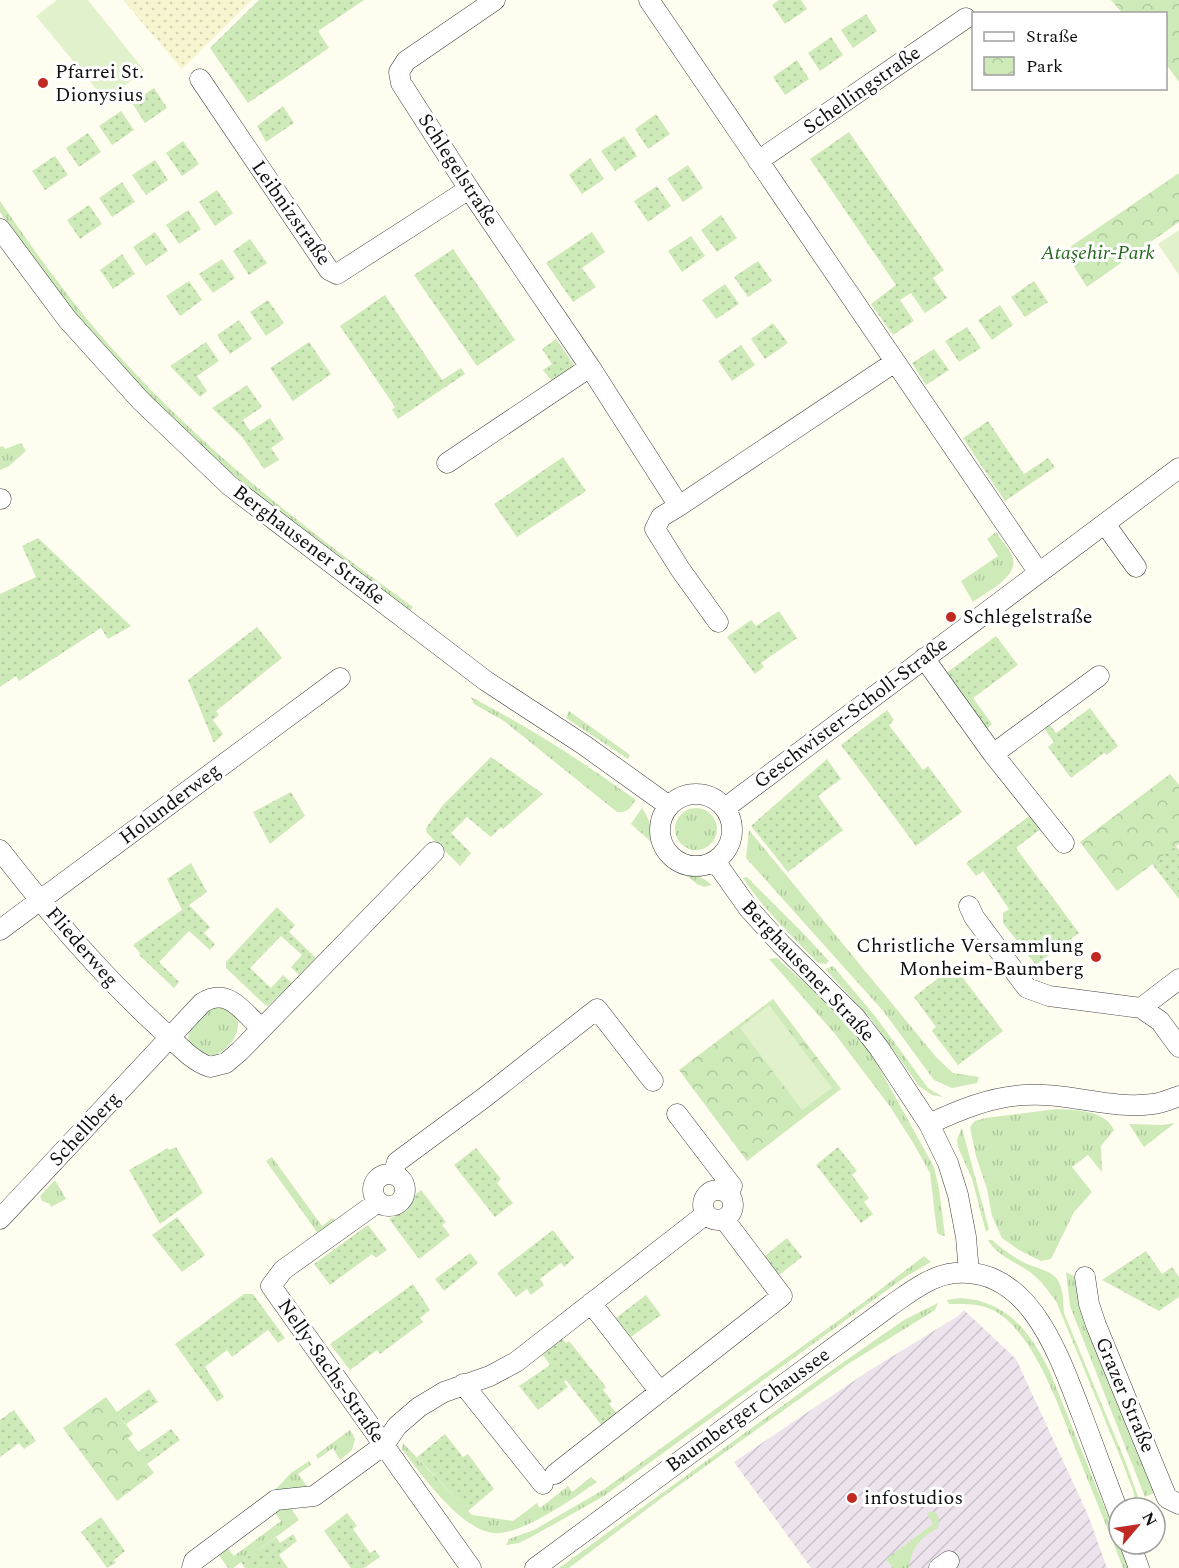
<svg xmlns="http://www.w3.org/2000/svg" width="1179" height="1568" font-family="Spectral,serif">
  <defs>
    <pattern id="industrial-furrows" width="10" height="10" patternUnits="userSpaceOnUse" patternTransform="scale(1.5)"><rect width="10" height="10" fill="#ede3ed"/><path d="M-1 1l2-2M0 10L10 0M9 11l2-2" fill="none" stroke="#cac2ca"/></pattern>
    <pattern id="farmland-dots" width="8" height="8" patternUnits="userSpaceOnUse" patternTransform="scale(1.5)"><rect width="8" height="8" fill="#f6f5cf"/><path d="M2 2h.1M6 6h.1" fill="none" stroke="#d2d1b1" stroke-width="1.8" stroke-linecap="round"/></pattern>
    <pattern id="grass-tufts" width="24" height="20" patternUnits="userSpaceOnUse" patternTransform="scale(1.5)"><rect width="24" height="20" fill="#ceeab9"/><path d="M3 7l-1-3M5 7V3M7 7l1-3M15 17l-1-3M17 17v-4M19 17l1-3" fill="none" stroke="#b0c89e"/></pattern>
    <pattern id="park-crowns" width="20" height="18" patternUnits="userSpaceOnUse" patternTransform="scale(1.5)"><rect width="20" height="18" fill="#ceeab9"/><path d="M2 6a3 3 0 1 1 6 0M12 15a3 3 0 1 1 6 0" fill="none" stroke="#b0c89e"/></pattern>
    <pattern id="garden-dots" width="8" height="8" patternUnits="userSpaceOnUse" patternTransform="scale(1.5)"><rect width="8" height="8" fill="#ceeab9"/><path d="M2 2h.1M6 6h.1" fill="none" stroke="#b0c89e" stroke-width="1.8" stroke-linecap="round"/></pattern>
  </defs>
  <rect width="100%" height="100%" fill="#fffdf0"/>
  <!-- industrial -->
  <path fill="url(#industrial-furrows)" d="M964,1310L1016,1359L1088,1515L1107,1568H811L734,1462L867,1372L958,1316Z"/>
  <!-- farmland -->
  <path fill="url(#farmland-dots)" d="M123,0H252L182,69Z"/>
  <!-- grass -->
  <path fill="url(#grass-tufts)" d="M0,201C37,255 75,308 119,356C207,453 308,531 413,607L409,613C316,543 226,475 144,392C90,338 44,275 0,212Z
    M21,443L26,451L9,466L0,470V447L3,446L5,449Z
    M996,532C1001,540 1009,548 1012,556C1021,576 986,592 973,602L961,581L998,556L987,539Z
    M471,697C529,727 583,762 636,800C630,808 628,813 617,812L504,721L474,704Z
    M569,711L630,755L628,759L566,718Z
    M675 829a21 21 0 1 1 42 0a21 21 0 1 1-42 0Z
    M642,808C654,824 651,845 666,860C679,873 698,872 712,885L704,887L697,884L690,878L671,868L662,861L649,840L631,824Z
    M749,830L936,1057L953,1073L979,1077L977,1083L952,1088L934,1080L884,1012L746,858Z
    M747,877L803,933L829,961L826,964L818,963C792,936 764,910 743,878Z
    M777,958L826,1002L871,1053L934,1167L939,1189L945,1236L940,1235L937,1232L930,1173L912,1141L891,1108L835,1034L769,959Z
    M833,966L875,1016L928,1088L943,1097L932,1095L919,1086L871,1019L825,969Z
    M222,1006C225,1008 231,1011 234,1014C248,1029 223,1061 205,1055C200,1053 194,1047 189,1044C186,1027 196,1020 206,1008Z
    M1057,1109C1076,1110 1105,1110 1114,1130L1101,1146L1102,1172L1088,1155L1072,1167L1092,1192L1074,1212L1051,1259L1041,1261L1019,1250L1002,1238L992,1216L987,1189L976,1156L970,1127L975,1121L986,1118Z
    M1175,1123L1144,1147L1129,1124L1162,1125Z
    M962,1128L989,1229L986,1232L972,1179L958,1147L957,1139Z
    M272,1157L322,1226L333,1218L339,1226L322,1239L266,1161Z
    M55,1180L66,1199L51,1207L50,1204L42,1201L40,1196Z
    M988,1240H992C1002,1249 1012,1256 1023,1262C1034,1268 1051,1270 1057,1279C1064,1289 1063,1302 1064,1313L1126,1463L1142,1508H1137L1133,1490L1121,1459L1056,1301C1048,1291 1041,1280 1030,1272C1016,1262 997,1256 988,1240Z
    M924,1256L931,1262L905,1277L604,1496L531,1537L519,1543L506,1545L509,1539L534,1530L603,1490L864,1302Z
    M1066,1272L1077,1278L1156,1492L1145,1497L1070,1306Z
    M960,1298C1008,1301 1030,1332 1050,1372L1129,1568H1123C1109,1531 1093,1494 1079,1458C1062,1415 1038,1342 1001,1315C985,1303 968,1304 949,1304L947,1300Z
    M938,1303L935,1310L848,1364L667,1494L569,1568H559L822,1377L904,1320Z
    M350,1430L355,1439L352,1450L340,1460L333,1448L318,1459L316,1455Z
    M403,1443L472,1515L513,1521L537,1503L540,1508L568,1486L572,1492L591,1477L597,1482C572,1499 529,1530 500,1533C465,1537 421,1474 402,1449Z
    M309,1461L311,1465L298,1474L310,1490L271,1494L291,1473Z
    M290,1507L299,1520L233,1568H228L219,1555L220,1548L225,1545L234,1556L281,1521L273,1510Z
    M932,1511C940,1514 939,1520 938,1528C920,1538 912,1547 909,1568H893L886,1559L933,1524L927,1514Z"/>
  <!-- park -->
  <path fill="url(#park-crowns)" d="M1111,0H1179V82L1166,64V14L1122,13Z
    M1179,173V222L1087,287L1064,251Z
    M1170,774L1179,785V844L1117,891L1080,842Z
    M773,999L841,1089L747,1161L679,1070Z
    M106,1397L133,1434L128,1438L154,1473L117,1501L63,1428Z"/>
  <!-- garden -->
  <path fill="url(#garden-dots)" d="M259,0H364L318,31L329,48L248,103L210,48Z
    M779,0H801L807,9L785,24L772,5Z
    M866,14L877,31L853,48L841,30Z
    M831,37L843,55L820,71L808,53Z
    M797,60L809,79L785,95L773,77Z
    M154,88L167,108L145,123L132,103Z
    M283,106L294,123L266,142L257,126Z
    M121,111L134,130L112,145L99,126Z
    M656,114L670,134L648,149L635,129Z
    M849,132L944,270L933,278L947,298L925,313L911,293L900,300L914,321L893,335L871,304L896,285L810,159Z
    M88,133L101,152L79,167L66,148Z
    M624,136L637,156L615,171L601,151Z
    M183,141L199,164L182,176L166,153Z
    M55,156L68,175L45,190L32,171Z
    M590,158L604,179L582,194L569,175Z
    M155,160L168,180L146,195L132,175Z
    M688,165L703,188L683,202L667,179Z
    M122,182L135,202L112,217L99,198Z
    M657,186L671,206L648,222L634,201Z
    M217,190L233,213L215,226L199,202Z
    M89,205L102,224L80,239L67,220Z
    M188,210L201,229L179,244L166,225Z
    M721,215L737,238L717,252L701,230Z
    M155,232L168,251L146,266L133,247Z
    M592,232L605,252L582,268L596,287L573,302L546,263Z
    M691,236L705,256L682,272L668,251Z
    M250,239L267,263L249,275L233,251Z
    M453,249L515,340L477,366L414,275Z
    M122,254L135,274L113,289L100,270Z
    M222,259L235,278L213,293L199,274Z
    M758,261L772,281L748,297L734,277Z
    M189,281L202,300L180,316L166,296Z
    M1034,281L1048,302L1025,317L1011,297Z
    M725,284L739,304L716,319L702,300Z
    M385,295L442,380L461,368L465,374L398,419L392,410L395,407L340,326Z
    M268,300L284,323L266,336L250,312Z
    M1000,305L1013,325L992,340L978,320Z
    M239,320L252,339L230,354L217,335Z
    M773,323L788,343L765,359L751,339Z
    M967,327L981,348L959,362L945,341Z
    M556,339L574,365V369L554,384L543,370L552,364L542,349Z
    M206,342L219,361L197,376L207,391L200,397L170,366Z
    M309,342L331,374L293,401L270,368Z
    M741,345L755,365L732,381L718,361Z
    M934,349L949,370L926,385L912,363Z
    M247,385L262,407L243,420L250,431L270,418L284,439L271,448L279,460L264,469L242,437L212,408Z
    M988,421L1024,474L1048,458L1055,467L1005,501L963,438Z
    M563,457L586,491L517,537L494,504Z
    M38,538L131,626L108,639L101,628L19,681L16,676L0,687V594L36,577L22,546Z
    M779,611L797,638L761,663L764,667L755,674L727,637L751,620L756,626Z
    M257,627L282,658L216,711L219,715L213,720L223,734L214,743L188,680Z
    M996,636L1018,665L973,698L992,724L985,730L945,674Z
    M1090,708L1118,746L1107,755L1104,753L1071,778L1048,747L1054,742L1043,727L1048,723L1056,733Z
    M887,710L894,720L889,725L923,770L928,766L962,812L916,846L841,745Z
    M491,757L543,794L503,829L501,827L491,837L467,817L451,833L471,853L460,866L427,833L426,828L443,805Z
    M827,759L841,779L818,796L843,830L788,872L751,826Z
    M291,792L305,816L270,844L253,812Z
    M1028,817L1047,824L1016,848L1079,933L1036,965L1003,923V913L1009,909L983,871L976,876L966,863Z
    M1176,846L1179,850V899L1152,864Z
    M191,863L207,892L189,905L210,927L204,933L215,944L210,950L189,931L159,962L179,982L174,988L139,955L140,953L133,945L182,910L167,879Z
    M277,907L295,925L289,932L316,958L299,975L291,967L302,955L281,936L250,968L271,988L283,975L292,983L268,1006L264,1004L226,968V962Z
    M954,966L1003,1031L958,1065L932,1031L936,1027L914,997Z
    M176,1147L203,1193L160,1224L129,1170L168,1148L169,1150Z
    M838,1147L857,1171L852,1175L869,1198L864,1202L873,1214L861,1223L816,1165Z
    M476,1148L501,1179L497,1183L513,1203L495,1217L454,1165Z
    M421,1190L446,1222L442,1225L450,1235L419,1259L389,1219L407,1210L416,1194Z
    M177,1217L205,1255L182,1272L152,1235Z
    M368,1225L387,1250L376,1258L372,1254L330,1285L314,1264Z
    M553,1230L574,1258L564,1267L561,1263L540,1279L544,1285L531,1295L527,1289L516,1297L497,1273Z
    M787,1238L802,1257L779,1275L765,1256Z
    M1146,1251L1162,1274L1172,1267L1179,1277V1297L1159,1311L1102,1280Z
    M470,1253L478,1263L444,1291L435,1279Z
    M413,1284L430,1310L420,1318L423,1322L380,1354L377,1350L350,1370L330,1344Z
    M244,1294H253L285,1338L278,1343L268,1330L232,1357L227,1350L205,1367L224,1397L217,1402L175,1344Z
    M646,1295L661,1315L631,1337L616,1318Z
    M561,1337L566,1343L569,1341L606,1387L603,1390L612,1401L609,1404L618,1415L603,1427L566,1380L564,1382L568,1387L538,1410L519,1386L550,1365L541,1352Z
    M149,1389L158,1402L126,1424L117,1412Z
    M14,1410L36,1441L24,1449L19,1443L0,1457V1420Z
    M171,1429L180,1440L147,1464L138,1452Z
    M445,1434L463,1457L468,1454L494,1489L468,1511L417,1457Z
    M347,1513L357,1526L353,1529L370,1553L375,1550L380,1557L364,1568H351L324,1531Z
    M101,1517L125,1551L114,1560L116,1563L107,1568L81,1532Z
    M293,1534L297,1541L279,1555L288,1568H245L241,1562L276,1537L280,1543Z"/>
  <!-- pitch -->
  <path fill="#e1f1cb" d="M57,0H88L144,70L106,101L36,16Z
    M1179,230V275L1158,244Z
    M769,1005L832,1088L802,1110L740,1028Z"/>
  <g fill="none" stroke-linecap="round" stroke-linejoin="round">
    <!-- minor casing -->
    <g stroke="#414141" stroke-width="21">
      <path id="minor" d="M495,0L406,61L399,72L401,83L469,189L590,367L679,506L895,362
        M649,0L1039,573
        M200,79L329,270L337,274L469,189
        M758,161L966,18
        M0,229L67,319L141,401L230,486L486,681L584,745L669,806
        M447,463L590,367
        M0,499H1
        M679,506L661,517L655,529L680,569L718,622
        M1105,524L1136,567
        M924,658L993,754L1064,843
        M993,754L1099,676
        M660 830a36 36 0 1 1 72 0a36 36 0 1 1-72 0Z
        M725,808L1179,468
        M0,850C50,914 102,976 163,1031C177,1043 191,1061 210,1067L226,1063L240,1051L434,852
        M715,861L749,909L781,944L855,1017L879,1048L929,1124L948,1163L958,1195L966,1237L969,1273
        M969,906L974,917L1027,988L1049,996L1141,1008L1160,1021L1179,1047
        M0,930L340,678
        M1141,1008L1179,979
        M677,1114L732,1186L728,1194
        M929,1124C959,1110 990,1097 1025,1095C1068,1092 1110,1110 1153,1104C1162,1103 1171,1099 1179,1096
        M373 1190a16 16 0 1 1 32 0a16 16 0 1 1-32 0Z
        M393,1175L397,1162L485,1097L597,1009L653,1081
        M703 1205a15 15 0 1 1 30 0a15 15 0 1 1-30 0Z
        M378,1202L283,1270L271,1286L471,1568
        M0,1219L202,1003C228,986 243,1012 261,1028
        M1085,1277L1089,1304L1096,1325L1167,1498L1179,1504
        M591,1303L660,1392
        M463,1384L543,1484
        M555,1474L782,1296L724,1219
        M1130,1544L1139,1568
        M192,1568L194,1561L276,1500L314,1496L384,1445L397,1426L419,1407L444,1392L490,1376L516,1362L706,1214
        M535,1568L890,1306C909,1293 931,1275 955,1273C1031,1266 1060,1359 1082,1415C1094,1448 1107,1481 1119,1514
        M939,1568L949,1561"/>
    </g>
    <!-- minor -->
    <use href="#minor" stroke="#fff" stroke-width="20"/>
  </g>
  <!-- markers -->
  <g fill="#c12923" stroke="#fff" stroke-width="2">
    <circle cx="43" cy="83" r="6"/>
    <circle cx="951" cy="617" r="6"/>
    <circle cx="1096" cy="957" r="6"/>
    <circle cx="852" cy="1498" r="6"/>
  </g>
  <g text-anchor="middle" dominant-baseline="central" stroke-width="6" stroke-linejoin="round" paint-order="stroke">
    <!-- poi labels -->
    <g font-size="20" fill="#0e0e0e" stroke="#fff" text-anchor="start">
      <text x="55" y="72">Pfarrei St.<tspan x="55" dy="23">Dionysius</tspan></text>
      <text x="963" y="617">Schlegelstraße</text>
      <text x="1084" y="946" text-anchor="end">Christliche Versammlung<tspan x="1084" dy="23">Monheim-Baumberg</tspan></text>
      <text x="864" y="1498">infostudios</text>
    </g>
    <!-- street labels -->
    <g font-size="20" fill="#0e0e0e" stroke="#fff">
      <text transform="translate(862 90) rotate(-35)">Schellingstraße</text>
      <text transform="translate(458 170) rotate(57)">Schlegelstraße</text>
      <text transform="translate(291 213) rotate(55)">Leibnizstraße</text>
      <text transform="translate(309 545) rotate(37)">Berghausener Straße</text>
      <text transform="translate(851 713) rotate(-37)">Geschwister-Scholl-Straße</text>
      <text transform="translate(170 804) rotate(-37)">Holunderweg</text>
      <text transform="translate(82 947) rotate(49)">Fliederweg</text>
      <text transform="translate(808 971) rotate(47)">Berghausener Straße</text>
      <text transform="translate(85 1129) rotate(-47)">Schellberg</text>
      <text transform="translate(331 1371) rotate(55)">Nelly-Sachs-Straße</text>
      <text transform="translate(1125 1395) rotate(67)">Grazer Straße</text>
      <text transform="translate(748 1410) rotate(-36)">Baumberger Chaussee</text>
    </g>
    <!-- park labels -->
    <g font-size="20" font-style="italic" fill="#26681d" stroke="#fff">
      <text x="1098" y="253">Ataşehir-Park</text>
    </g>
  </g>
  <!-- legend -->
  <rect x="972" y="12" width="195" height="78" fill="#ffffff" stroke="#9f9f9f" stroke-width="1.5"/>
  <rect x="984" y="32" width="30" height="9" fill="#ffffff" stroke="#9f9f9f" stroke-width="1.5"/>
  <text x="1026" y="42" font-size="18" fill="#0e0e0e">Straße</text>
  <rect x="984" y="57" width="30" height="18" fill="url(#park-crowns)" stroke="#9f9f9f" stroke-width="1.5"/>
  <text x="1026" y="72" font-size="18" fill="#0e0e0e">Park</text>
  <!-- north arrow -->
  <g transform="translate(1137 1526) rotate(61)"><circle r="28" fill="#ffffff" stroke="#9f9f9f" stroke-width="1.5"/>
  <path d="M0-4.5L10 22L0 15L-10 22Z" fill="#c12923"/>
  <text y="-9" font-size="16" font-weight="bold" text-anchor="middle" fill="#0e0e0e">N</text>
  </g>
</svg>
